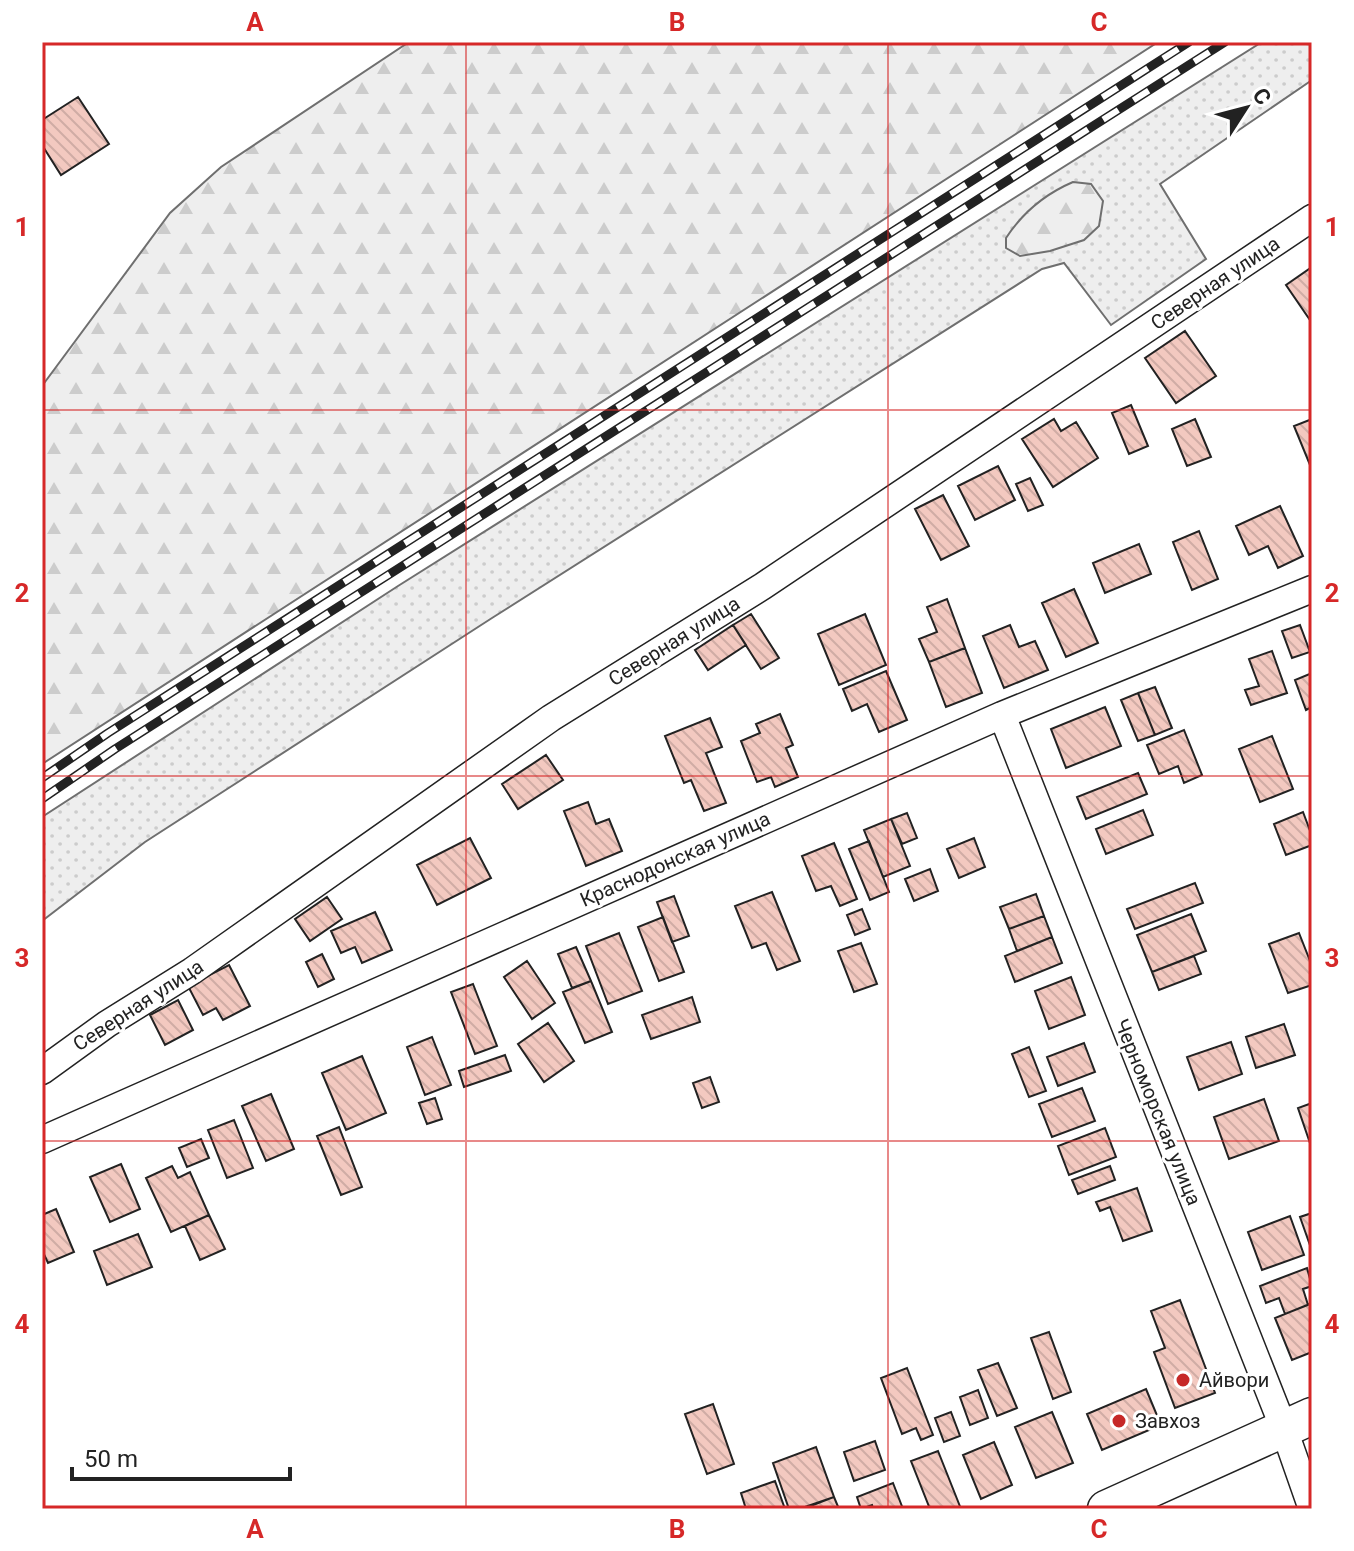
<svg xmlns="http://www.w3.org/2000/svg" width="1354" height="1551" font-family="Roboto,sans-serif">
  <defs>
    <pattern id="grass-dots" width="8" height="8" patternUnits="userSpaceOnUse" patternTransform="scale(2)"><rect width="8" height="8" fill="#eee"/><path d="M2 2h.1M6 6h.1" fill="none" stroke="#ccc" stroke-width="1.8" stroke-linecap="round"/></pattern>
    <pattern id="forest-firs" width="22" height="20" patternUnits="userSpaceOnUse" patternTransform="scale(2)"><rect width="22" height="20" fill="#eee"/><path d="M5 1l3.5 6h-7zM16 11l3.5 6h-7z" fill="#ccc"/></pattern>
    <pattern id="building-back-hatch" width="6" height="6" patternUnits="userSpaceOnUse" patternTransform="scale(2)"><rect width="6" height="6" fill="#f3c9c0"/><path d="M-1 5l2 2M0 0l6 6M5-1l2 2" fill="none" stroke="#d0aca5"/></pattern>
  </defs>
  <rect width="100%" height="100%" fill="#fff"/>
  <!-- grass -->
  <path fill="url(#grass-dots)" stroke="#6f6f6f" stroke-width="2" d="M1262,42H1312V80L1160,184L1206,259L1111,325L1064,263L1042,269L492,618L145,842L42,921V817L398,586Z"/>
  <!-- forest -->
  <path fill="url(#forest-firs)" stroke="#6f6f6f" stroke-width="2" d="M409,42H1158L42,764V386L170,213L221,167Z
    M1073,182L1091,184L1103,201L1099,226L1084,240L1050,251L1020,256L1006,248V238C1023,212 1045,194 1073,182Z"/>
  <!-- building -->
  <path fill="url(#building-back-hatch)" stroke="#222" stroke-width="2" d="M78,97L109,144L61,175L42,145V120Z
    M1312,267V323L1286,285Z
    M1185,331L1216,376L1176,403L1145,358Z
    M1131,405L1148,446L1129,454L1112,413Z
    M1054,419L1061,431L1076,422L1098,458L1053,487L1022,439Z
    M1195,419L1211,457L1187,466L1172,429Z
    M1312,419V465H1310L1294,426Z
    M998,466L1015,500L975,520L958,486Z
    M1030,478L1043,505L1028,511L1016,484Z
    M943,495L969,546L941,560L915,509Z
    M1280,506L1303,556L1278,568L1268,546L1249,555L1236,526Z
    M1199,531L1218,579L1192,590L1173,542Z
    M1139,544L1151,574L1105,593L1093,563Z
    M1074,589L1098,643L1066,657L1042,603Z
    M947,599L965,648L929,662L919,639L937,632L927,607Z
    M751,614L779,658L761,669L733,625Z
    M865,614L886,665L839,685L818,634Z
    M733,625L746,645L708,670L695,650Z
    M1010,625L1019,647L1035,641L1048,670L1004,688L983,636Z
    M1300,625L1310,652L1292,658L1282,631Z
    M965,648L982,693L946,707L929,662Z
    M1272,651L1287,693L1251,705L1245,690L1259,686L1249,659Z
    M886,671L907,720L879,732L867,704L852,711L843,689Z
    M1312,673V707L1306,710L1295,680Z
    M1155,687L1172,728L1155,735L1138,693Z
    M1138,693L1155,735L1138,741L1121,700Z
    M1105,707L1121,746L1066,768L1051,729Z
    M780,714L793,745L786,748L798,777L775,787L771,777L757,782L741,741L760,733L756,724Z
    M710,718L722,747L706,753L726,803L704,811L691,780L684,783L665,736Z
    M1184,730L1202,775L1184,783L1178,766L1159,774L1147,745Z
    M1272,736L1293,789L1260,802L1239,749Z
    M546,755L563,780L518,809L502,784Z
    M1138,773L1147,794L1086,819L1077,797Z
    M588,802L596,824L609,819L622,851L586,866L564,811Z
    M1143,810L1153,835L1106,854L1096,829Z
    M1303,812L1312,836V845L1286,855L1274,824Z
    M907,813L917,838L902,844L891,819Z
    M891,819L910,866L883,877L864,830Z
    M470,838L491,878L437,905L417,865Z
    M974,838L985,867L959,878L947,849Z
    M869,841L889,892L870,900L849,849Z
    M834,843L857,899L840,906L831,886L816,891L802,856Z
    M930,869L938,891L914,901L905,879Z
    M1195,883L1203,903L1135,929L1127,909Z
    M772,892L800,961L777,970L766,943L752,948L735,906Z
    M1036,894L1044,916L1009,929L1000,907Z
    M674,896L689,936L672,942L657,902Z
    M327,897L342,919L310,941L295,919Z
    M862,909L870,929L855,935L847,915Z
    M375,912L392,950L362,963L355,947L341,953L331,931Z
    M1191,914L1206,951L1152,972L1137,935Z
    M1044,916L1052,937L1017,951L1009,929Z
    M663,917L684,972L659,981L638,927Z
    M619,933L642,991L608,1004L586,946Z
    M1299,933L1312,966V985L1288,993L1269,944Z
    M1052,937L1062,963L1015,982L1005,956Z
    M861,943L877,984L854,992L838,951Z
    M576,947L591,981L572,988L558,954Z
    M322,954L334,979L318,987L306,962Z
    M1194,956L1201,974L1159,990L1152,972Z
    M527,961L555,1003L532,1019L504,977Z
    M229,965L250,1006L223,1020L216,1008L203,1015L188,986Z
    M1071,977L1085,1015L1049,1029L1035,991Z
    M591,981L612,1032L585,1043L563,992Z
    M473,984L497,1046L475,1054L451,992Z
    M692,997L700,1022L651,1039L642,1015Z
    M178,1000L193,1030L165,1045L150,1015Z
    M548,1023L574,1061L544,1082L518,1044Z
    M1284,1024L1295,1055L1256,1068L1246,1037Z
    M432,1037L451,1085L425,1095L407,1047Z
    M1231,1042L1242,1074L1199,1090L1187,1057Z
    M1084,1043L1095,1072L1058,1086L1047,1057Z
    M1029,1047L1046,1091L1029,1097L1012,1054Z
    M505,1055L511,1071L464,1087L459,1071Z
    M362,1056L386,1113L346,1130L322,1073Z
    M710,1077L719,1102L702,1108L693,1083Z
    M1082,1088L1095,1121L1052,1137L1039,1104Z
    M271,1094L294,1149L266,1161L242,1106Z
    M435,1098L442,1119L427,1124L419,1103Z
    M1264,1099L1279,1141L1229,1159L1214,1117Z
    M1312,1103V1149L1298,1108Z
    M234,1120L253,1168L227,1178L208,1130Z
    M339,1127L362,1187L341,1195L317,1136Z
    M1105,1128L1116,1157L1069,1175L1058,1146Z
    M201,1139L209,1158L187,1167L179,1148Z
    M121,1164L140,1209L110,1222L90,1177Z
    M172,1166L178,1178L190,1172L209,1215L171,1232L146,1178Z
    M1110,1166L1115,1180L1078,1194L1072,1180Z
    M1137,1188L1152,1231L1123,1241L1110,1207L1100,1211L1096,1202Z
    M56,1209L74,1252L48,1263L42,1250V1215Z
    M1312,1213V1251L1300,1217Z
    M209,1215L225,1249L200,1260L185,1226Z
    M1290,1216L1304,1255L1262,1270L1248,1232Z
    M138,1234L152,1267L107,1285L94,1251Z
    M1307,1268L1312,1286L1303,1289L1308,1305L1285,1314L1279,1298L1266,1303L1260,1286Z
    M1180,1300L1215,1393L1175,1408L1154,1352L1165,1348L1151,1311Z
    M1312,1303V1352L1292,1360L1275,1318Z
    M1049,1332L1071,1392L1053,1399L1031,1338Z
    M998,1363L1017,1408L997,1416L978,1370Z
    M907,1368L933,1435L921,1440L916,1428L902,1434L881,1378Z
    M1146,1389L1161,1425L1102,1450L1087,1414Z
    M978,1390L988,1418L970,1425L960,1397Z
    M713,1404L734,1464L707,1474L685,1414Z
    M951,1412L960,1436L944,1442L935,1418Z
    M1052,1412L1073,1463L1036,1478L1015,1427Z
    M875,1441L885,1470L854,1481L844,1452Z
    M994,1442L1012,1485L981,1499L963,1455Z
    M816,1447L834,1497L803,1509H789L773,1463Z
    M938,1451L961,1509H930L911,1461Z
    M775,1481L785,1509H746L741,1493Z
    M893,1483L903,1509H873L872,1505L861,1509L857,1497Z
    M834,1497L839,1509H803L802,1508Z"/>
  <g fill="none" stroke-linecap="round" stroke-linejoin="round">
    <!-- street casing -->
    <g stroke="#222" stroke-width="29">
      <path id="street" d="M1002,715L1284,1429L1312,1509
        M42,1071L107,1024L192,971L551,718L763,586L1312,218
        M42,1140L1002,715L1312,589"/>
    </g>
    <!-- secondary casing -->
    <g stroke="#222" stroke-width="39">
      <path id="secondary" d="M1106,1509L1312,1416"/>
    </g>
    <!-- street -->
    <use href="#street" stroke="#fff" stroke-width="26"/>
    <!-- secondary -->
    <use href="#secondary" stroke="#fff" stroke-width="36"/>
    <!-- rail casing -->
    <g stroke="#222" stroke-width="9">
      <path id="rail" d="M42,778L108,733L1189,42
        M42,799L115,749L1225,42"/>
    </g>
    <!-- rail -->
    <use href="#rail" stroke="#fff" stroke-width="6" stroke-dasharray="18" stroke-linecap="butt"/>
  </g>
  <!-- grid -->
  <path fill="none" stroke="#d62828" stroke-width="2" stroke-opacity="0.55" d="M466,42V1509M888,42V1509M42,410H1312M42,776H1312M42,1141H1312"/>
  <!-- markers -->
  <g fill="#c62828" stroke="#fff" stroke-width="3">
    <circle cx="1183" cy="1380" r="8"/>
    <circle cx="1119" cy="1421" r="8"/>
  </g>
  <g text-anchor="middle" dominant-baseline="central" stroke-width="6" stroke-linejoin="round" paint-order="stroke">
    <!-- street labels -->
    <g font-size="20" fill="#222" stroke="#fff">
      <text transform="translate(1215 283) rotate(-34)">Северная улица</text>
      <text transform="translate(674 641) rotate(-32)">Северная улица</text>
      <text transform="translate(675 859) rotate(-24)">Краснодонская улица</text>
      <text transform="translate(138 1005) rotate(-33)">Северная улица</text>
      <text transform="translate(1158 1112) rotate(68)">Черноморская улица</text>
    </g>
    <!-- poi labels -->
    <g font-size="20" fill="#222" stroke="#fff" text-anchor="start">
      <text x="1199" y="1380">Айвори</text>
      <text x="1135" y="1421">Завхоз</text>
    </g>
  </g>
  <!-- border -->
  <rect width="1354" height="1551" fill="none" stroke="#ffffff" stroke-width="88"/>
  <!-- north arrow -->
  <g transform="translate(1246 108) rotate(54)" stroke="#ffffff" stroke-width="6" paint-order="stroke">
  <path d="M0-6L14 30L0 20L-14 30Z" fill="#222222"/>
  <text y="-12" font-size="22" font-weight="bold" text-anchor="middle" fill="#222222">С</text>
  </g>
  <!-- scale -->
  <path d="M72 1467v12h218v-12" fill="none" stroke="#222222" stroke-width="4"/>
  <text x="84" y="1467" font-size="24" fill="#222222" stroke="#ffffff" stroke-width="6" paint-order="stroke">50 m</text>
  <rect x="44" y="44" width="1266" height="1463" fill="none" stroke="#d62828" stroke-width="3"/>
  <g font-size="26" text-anchor="middle" font-weight="bold" fill="#d62828">
    <text x="255" y="31">A</text>
    <text x="677" y="31">B</text>
    <text x="1099" y="31">C</text>
    <text x="22" y="236">1</text>
    <text x="1332" y="236">1</text>
    <text x="22" y="602">2</text>
    <text x="1332" y="602">2</text>
    <text x="22" y="967">3</text>
    <text x="1332" y="967">3</text>
    <text x="22" y="1333">4</text>
    <text x="1332" y="1333">4</text>
    <text x="255" y="1538">A</text>
    <text x="677" y="1538">B</text>
    <text x="1099" y="1538">C</text>
  </g>
</svg>
